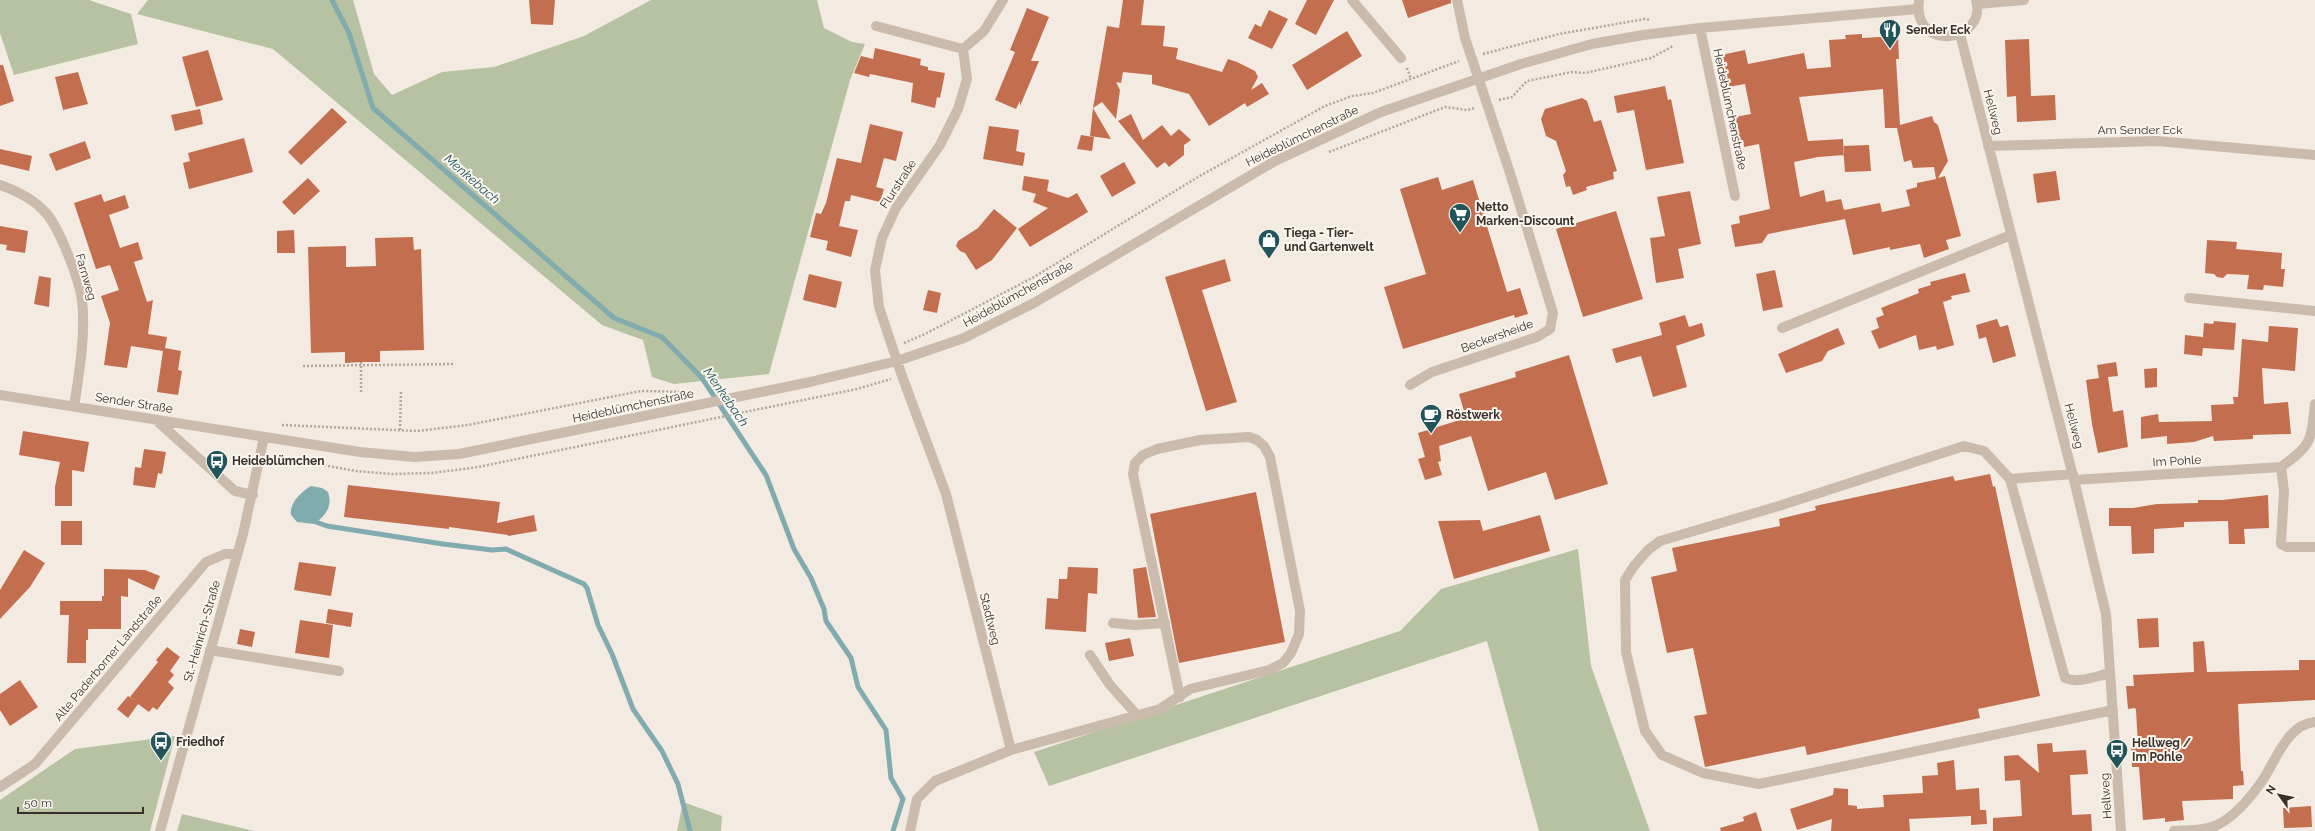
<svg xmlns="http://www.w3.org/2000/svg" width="2315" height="831" font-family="Raleway,sans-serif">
  <rect width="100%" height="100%" fill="#f3ebe1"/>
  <!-- green -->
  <path fill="#b6c2a1" d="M0,0H89L131,14L138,44L14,75L0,33Z
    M148,0H353L374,74L392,95L442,72L494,67L584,36L651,0H817L824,28L852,42L865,44L850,80L769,374L674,384L652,377L643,340L602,325L273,49L137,14Z
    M1578,549L1591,666L1650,831H1539L1487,641L1049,786L1034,752L1400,631L1441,589Z
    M175,736L150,831H0V800L75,749Z
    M683,802L722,816L721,831H677Z
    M182,814L254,831H177Z"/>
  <!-- water -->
  <path fill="#80acb0" d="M311,486L322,488L328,492C333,507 325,516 314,524L297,522L291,515C289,503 301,492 311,486Z"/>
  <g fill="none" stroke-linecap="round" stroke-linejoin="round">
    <!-- stream -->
    <path stroke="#80acb0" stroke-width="5" d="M332,0L349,33L373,108L614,318L662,337L702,378L766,475L794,549L811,578L824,609L826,621L851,658L858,687L886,730L891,778L903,799L893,831
      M316,522L327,526L443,544L492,550L506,549L584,584L587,588L598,625L612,654L633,709L662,751L678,784L690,831"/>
  </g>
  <!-- building -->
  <path fill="#c36e4f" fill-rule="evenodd" d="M529,0H555L553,25L531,24Z
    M1123,0H1144L1141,25L1165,26L1163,46L1178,48L1176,59L1222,72L1228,59L1237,62L1255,71L1258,77L1251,90L1262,83L1269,94L1247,107L1245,103L1209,126L1189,94L1152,84V75L1123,72L1121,83L1116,82L1120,90L1116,119L1102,102L1093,108L1107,26L1119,28Z
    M1307,0H1334L1316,35L1295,24Z
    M1402,0H1451V3L1408,18Z
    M1027,8L1049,17L1031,61H1039L1020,106V101L1016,109L995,100L1015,52L1010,50Z
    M1269,10L1288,19L1272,49L1248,38L1255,24L1261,27Z
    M1347,31L1362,56L1307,90L1292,65Z
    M1862,34V38L1898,36L1899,59H1896L1900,125L1932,116L1934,122L1938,125L1948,161L1938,178L1945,176L1961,236L1946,240L1949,249L1924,258L1920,244L1890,250V247L1853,255L1845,219L1768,234L1762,243L1735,247L1731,225L1740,223L1739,216L1770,209L1759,144L1744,147L1743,140L1740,141L1735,117L1751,114L1745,84L1728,87L1721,55L1745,50L1748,64L1804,53L1807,69L1831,67L1829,40L1846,39L1845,35ZM1883,89L1885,128H1897L1904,162L1911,160L1913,168L1934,167L1936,179L1917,183V187L1906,190L1910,206L1882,212L1880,203L1844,210L1841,199L1826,202L1824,190L1800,197L1794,162L1818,157L1844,155L1843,139L1808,141L1799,97Z
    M2029,39L2031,96L2055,95L2056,120L2017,122L2016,96L2007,97L2005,40Z
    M875,48L921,59L920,65L928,67V70L945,73L940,98L937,97L935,108L911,102L913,83L870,74L869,77L854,73L861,56L873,59Z
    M208,50L223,100L196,107L182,57Z
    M0,65H3L14,101L0,106Z
    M78,72L88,104L63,110L55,77Z
    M1665,86L1668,100L1671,99L1684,163L1646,170L1634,110L1617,113L1614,96Z
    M1582,98L1587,101L1594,122L1601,120L1617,171L1613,172L1614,179L1586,187L1587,190L1573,195L1570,186L1566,187L1563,175L1566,171L1556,141L1546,136L1541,119L1545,109Z
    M332,108L347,122L301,165L288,152Z
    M1093,108L1111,139L1090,136Z
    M200,109L203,124L175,131L171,115Z
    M1131,114L1143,140L1162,125L1171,136L1179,129L1191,140L1184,145V155L1169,167L1165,162L1157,168L1118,121Z
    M870,124L903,132L896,161L884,158L876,187L884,189L880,202L851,195L850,201H845L839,226L858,230L851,257L826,250L828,241L810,237L816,213L821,214L826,203L837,158L861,163Z
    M989,126L1019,130L1016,151L1025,153L1023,166L983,159Z
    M1081,135L1094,137L1092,151L1077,149Z
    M244,138L253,172L189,189L183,163L190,161L188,153Z
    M85,141L91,158L56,171L49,154Z
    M1869,145L1871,171L1845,172L1843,146Z
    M0,149L32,156L29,171L0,164Z
    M1124,162L1136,183L1112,197L1100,176Z
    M2056,171L2060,200L2037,203L2033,174Z
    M1024,176L1049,180L1047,191L1068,198L1077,193L1088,212L1030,247L1018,229L1048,208L1033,202L1036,194L1022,190Z
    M1438,177L1442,190L1473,180L1507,292L1520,288L1528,314L1515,318L1514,315L1403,349L1384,287L1426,274L1400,189Z
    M308,178L320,191L294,215L282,202Z
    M1690,191L1701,244L1678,249L1684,278L1656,283L1650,238L1665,236L1657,197Z
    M101,194L104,202L125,195L129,208L109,215L120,248L138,242L143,259L134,262L147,302L153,300L148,334L167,337L165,348L181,351L178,370L182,371L178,395L157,392L163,351L131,346L127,368L104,365L110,323L101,296L119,290L110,265L96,269L74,203Z
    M994,209L1017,228L992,260L976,270L965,253L960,251L956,246L958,241L978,228Z
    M1616,211L1643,299L1583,317L1556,229Z
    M0,226L28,231L25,253L6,250L7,245L0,244Z
    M294,230L295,253H277V231Z
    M413,237L414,250L421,249L424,350L380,351V362H361L345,363V352L311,353L308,247L346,246V267L376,266L375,238Z
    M2207,240L2237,242L2236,249L2282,253L2281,269H2285L2283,287L2264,285L2263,290L2247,289L2249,275L2227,274L2223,278L2217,277L2214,274L2205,273Z
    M1225,259L1231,281L1202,290L1237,402L1206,411L1165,277Z
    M1775,270L1783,307L1763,311L1756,274Z
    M1965,273L1970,292L1951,296L1952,299L1943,302L1954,345L1937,350L1936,346L1919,350L1916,335L1879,349L1871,331L1879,328L1876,318L1884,315L1881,308L1919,293L1918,289L1931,285L1930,282Z
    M809,274L842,282L836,308L803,300Z
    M39,276L51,278L49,307L34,304Z
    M928,290L941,293L937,313L923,310Z
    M1685,315L1689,327L1702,323L1705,336L1676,346L1687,387L1653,397L1641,356L1616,363L1612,349L1662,335L1659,323Z
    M1997,319L2000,327L2008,325L2016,356L1993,363L1986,337L1979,339L1976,325Z
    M2214,321L2236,323L2234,350L2203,348L2202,356L2184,354L2185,335L2203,337L2204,323L2213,324Z
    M2269,326L2298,328L2295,371L2262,368L2264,404L2288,402L2291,434L2253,435V439L2214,441L2213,436L2194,442L2167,444V436L2141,439V417L2158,414L2159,422L2212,421L2211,405L2234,404L2233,397H2238L2242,339L2268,342Z
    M1838,328L1845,344L1828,351L1822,361L1786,373L1778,354Z
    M1569,355L1608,484L1555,500L1546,472L1488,491L1471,436L1439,446L1441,461L1438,462L1442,475L1425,480L1418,459L1425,457L1418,433L1466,418L1459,394L1516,377L1515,372Z
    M2116,362L2118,376L2108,377L2113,412L2123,410L2128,447L2098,453L2092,424L2086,380L2099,378L2097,365Z
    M2157,368V387L2145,388L2144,369Z
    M23,431L89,442L84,472L72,470V506H55V487L60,462L19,455Z
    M144,449L166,452L162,474L158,473L155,488L133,485L135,467L141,468Z
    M1990,474L1993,487L1995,486L2040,696L1978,709L1980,718L1807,755L1805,746L1705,767L1694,716L1707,714L1693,648L1667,653L1651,577L1677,571L1672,548L1780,526L1779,519L1816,510L1815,506L1953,476L1955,481Z
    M348,485L500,502L497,523L534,515L537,531L508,536V535L449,527V529L344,517Z
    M1256,492L1285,642L1179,663L1150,514Z
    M2268,495L2269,528L2244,529L2245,544H2229L2228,521L2184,522V527L2154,529V553L2132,554L2131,526H2109V508H2133L2157,504L2198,503V500H2222Z
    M1540,515L1550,551L1454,579L1438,521L1480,520L1483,531Z
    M61,521H82V545H61Z
    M24,550L45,563L30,587L0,619V590Z
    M299,562L336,567L331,596L294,590Z
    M1068,567L1098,568L1097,594L1088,593L1086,632L1045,629L1047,598L1058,599L1059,579H1067Z
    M1146,567L1156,617L1138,618L1133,569Z
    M104,569L145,570L160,576L154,590L128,578V597L121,596V629H88V640H86V663H67L69,615H60V601H102V596H104Z
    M328,609L353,613L351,627L326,623Z
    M2158,618L2159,647L2139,648L2137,619Z
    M300,620L333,625L329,658L295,653Z
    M240,629L255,632L252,647L237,644Z
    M1130,638L1134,656L1109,661L1105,643Z
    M2204,641L2207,672L2299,670V660H2315V700L2238,704L2241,771H2243L2244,785L2233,786V799L2182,801L2184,820L2165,822V818L2143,820L2139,767H2132L2131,745L2138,744L2136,710L2135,708L2128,709L2126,686H2134L2133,675L2194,672L2193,642Z
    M167,647L180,657L170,671L174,675L168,682L174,688L157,710L153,707L149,712L138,704L128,718L117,709L128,696L135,701L130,697L158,662L156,660Z
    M20,680L38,707L10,726L0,710V694Z
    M2052,743L2053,752L2086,750L2088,774L2070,775L2072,815L2091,814L2092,831H1993V818L2022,816L2020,780L2005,781L2004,756L2018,755L2039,773L2037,744Z
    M1954,760L1956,790L1979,788L1980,810H1986L1987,824L1971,825V816L1909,819L1910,831H1831L1832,819L1797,830L1790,809L1833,795L1834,788L1848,789V805L1857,806V809L1884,807L1883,795L1923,793L1922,776L1938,775L1937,763Z
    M2311,806L2312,827L2284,828L2283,808Z
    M1756,812L1762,831H1721L1720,828L1744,821L1743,817Z"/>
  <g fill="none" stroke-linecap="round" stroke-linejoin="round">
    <!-- path -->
    <path stroke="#b7a697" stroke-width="2.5" stroke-dasharray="2 2" stroke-linecap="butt" d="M1483,54L1559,34L1645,19L1650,20
      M1407,68L1411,79
      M1499,100L1512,97L1527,81L1572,72L1585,73L1651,58L1673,46
      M1329,152L1445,107L1467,110L1475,108
      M904,343L925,334L1034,277L1198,177L1325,106L1352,96L1373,93L1459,61
      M361,362V392
      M303,366L454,364
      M282,425L417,431L468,425L641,391L687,392
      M400,430L401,391
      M273,456L356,471L392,474L432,473L478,467L857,389L891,379"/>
    <!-- minor -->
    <path stroke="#cbbbac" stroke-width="10" d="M1352,0L1401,58
      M1919,0C1912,54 1988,42 1976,0
      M1977,4L2024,0
      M876,26L963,49
      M1700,28L1735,196
      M1960,34L2074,480L2106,614L2121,831
      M963,49L984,31L1003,0
      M1988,146L2157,141L2315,155
      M0,185C17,191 32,198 44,211C59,225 79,280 82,300C86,333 79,374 74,407
      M2189,298L2315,311
      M1782,328L2011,235
      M1410,385L1432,372L1537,337L1550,329L1553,313L1510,173L1465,38L1457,0
      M0,395L360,452L414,457L459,454L810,382L897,361L964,338L1034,303L1275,161L1381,112L1521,64L1592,44L1643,35L1700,28L1918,9
      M156,420L235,491L253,495
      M2281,467L2284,491L2281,544L2287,547H2315
      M2073,474L2010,479L1984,451L1964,446L1782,505L1660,541L1648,550L1634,566L1625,580L1626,652L1645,731L1662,755L1703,773L1759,784L2113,710
      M2010,479L2065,678C2079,684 2096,676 2110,673
      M2074,480L2281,467C2312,445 2311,441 2315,404
      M1113,623L1134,625L1165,623
      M210,650L339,671
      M1090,655L1110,685L1137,715
      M1011,750L1160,709L1190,689L1269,670L1283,663L1291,653L1299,634L1300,611L1270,457L1264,446L1257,440L1249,437L1200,440L1157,449L1143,455L1135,463L1133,474L1180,697
      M0,787L35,764L206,562L225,554H237
      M160,831L243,534L264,437
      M910,831L917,799L935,781L1011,750L946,494L902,376L879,307L875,270L882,238L896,208L940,145L958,109L967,79L963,49
      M2174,831C2188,830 2206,831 2219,824C2236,815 2251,797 2262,781C2276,761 2287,724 2315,722"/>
  </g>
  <!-- icons -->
  <defs>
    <g id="restaurant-pin" transform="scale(1.15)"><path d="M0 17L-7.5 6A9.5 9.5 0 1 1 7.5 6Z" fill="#21555b" stroke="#faf5ee"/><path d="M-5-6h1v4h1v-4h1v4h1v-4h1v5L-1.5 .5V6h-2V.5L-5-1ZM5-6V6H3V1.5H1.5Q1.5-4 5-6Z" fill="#fff"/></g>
    <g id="supermarket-pin" transform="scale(1.15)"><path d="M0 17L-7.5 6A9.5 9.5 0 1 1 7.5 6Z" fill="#21555b" stroke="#faf5ee"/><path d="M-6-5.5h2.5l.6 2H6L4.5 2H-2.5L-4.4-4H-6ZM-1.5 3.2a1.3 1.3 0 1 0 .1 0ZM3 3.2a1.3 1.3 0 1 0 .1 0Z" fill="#fff"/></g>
    <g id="shop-pin" transform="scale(1.15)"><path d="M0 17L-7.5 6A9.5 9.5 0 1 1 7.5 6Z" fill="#21555b" stroke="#faf5ee"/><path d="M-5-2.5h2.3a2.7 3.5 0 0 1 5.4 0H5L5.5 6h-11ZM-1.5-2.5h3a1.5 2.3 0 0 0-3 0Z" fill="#fff"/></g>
    <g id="cafe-pin" transform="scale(1.15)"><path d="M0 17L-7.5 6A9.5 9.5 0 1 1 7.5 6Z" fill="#21555b" stroke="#faf5ee"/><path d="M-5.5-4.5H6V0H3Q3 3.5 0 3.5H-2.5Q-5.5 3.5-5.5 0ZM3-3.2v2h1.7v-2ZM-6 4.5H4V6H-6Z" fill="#fff"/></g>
    <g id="bus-pin" transform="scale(1.15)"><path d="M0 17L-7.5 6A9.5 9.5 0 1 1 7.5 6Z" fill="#21555b" stroke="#faf5ee"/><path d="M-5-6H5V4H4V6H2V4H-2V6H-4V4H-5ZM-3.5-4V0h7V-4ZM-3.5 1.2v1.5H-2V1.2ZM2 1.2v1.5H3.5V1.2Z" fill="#fff"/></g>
  </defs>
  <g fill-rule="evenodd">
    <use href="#restaurant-pin" x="1890" y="30"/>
    <use href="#supermarket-pin" x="1460" y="214"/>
    <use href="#shop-pin" x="1269" y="240"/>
    <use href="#cafe-pin" x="1431" y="415"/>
    <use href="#bus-pin" x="217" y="461"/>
    <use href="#bus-pin" x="161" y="742"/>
    <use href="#bus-pin" x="2117" y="750"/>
  </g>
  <g text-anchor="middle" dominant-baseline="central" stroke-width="4" stroke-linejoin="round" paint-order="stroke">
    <!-- poi labels -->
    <g font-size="12" font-weight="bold" fill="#3a302b" stroke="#faf5ee" text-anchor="start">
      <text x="1906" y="30">Sender Eck</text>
      <text x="1476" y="207">Netto<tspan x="1476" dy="14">Marken-Discount</tspan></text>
      <text x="1284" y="233">Tiega - Tier-<tspan x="1284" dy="14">und Gartenwelt</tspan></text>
      <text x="1446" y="415">Röstwerk</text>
      <text x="232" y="461">Heideblümchen</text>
      <text x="176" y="742">Friedhof</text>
      <text x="2132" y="743">Hellweg /<tspan x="2132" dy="14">Im Pohle</tspan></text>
    </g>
    <!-- street labels -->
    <g font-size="12" fill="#3a302b" stroke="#faf5ee">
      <text transform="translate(1730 109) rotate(78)">Heideblümchenstraße</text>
      <text transform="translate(1993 112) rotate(76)">Hellweg</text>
      <text x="2140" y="130">Am Sender Eck</text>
      <text transform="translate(1302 136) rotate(-26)">Heideblümchenstraße</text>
      <text transform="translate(898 184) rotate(-57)">Flurstraße</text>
      <text transform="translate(86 277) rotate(74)">Farnweg</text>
      <text transform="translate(1018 294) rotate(-29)">Heideblümchenstraße</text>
      <text transform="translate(1497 336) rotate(-20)">Beckersheide</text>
      <text transform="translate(134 403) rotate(9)">Sender Straße</text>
      <text transform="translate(633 406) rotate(-12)">Heideblümchenstraße</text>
      <text transform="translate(2074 426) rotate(76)">Hellweg</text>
      <text transform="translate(2177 461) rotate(-3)">Im Pohle</text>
      <text transform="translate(990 619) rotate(76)">Stadtweg</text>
      <text transform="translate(202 631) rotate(-74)">St.-Heinrich-Straße</text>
      <text transform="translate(108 658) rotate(-50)">Alte Paderborner Landstraße</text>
      <text transform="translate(2106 796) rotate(-94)">Hellweg</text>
    </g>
    <!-- water labels -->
    <g font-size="13" font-style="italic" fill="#21555b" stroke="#faf5ee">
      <text transform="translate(472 179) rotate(41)">Menkebach</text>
      <text transform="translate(726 397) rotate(55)">Menkebach</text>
    </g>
  </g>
  <!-- north arrow -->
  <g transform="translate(2279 795) rotate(303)" stroke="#faf5ee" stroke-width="3" paint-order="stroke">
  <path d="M0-3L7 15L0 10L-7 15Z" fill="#3a302b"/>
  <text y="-6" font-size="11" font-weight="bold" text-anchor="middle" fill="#3a302b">N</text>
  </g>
  <!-- scale -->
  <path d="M18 807v6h125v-6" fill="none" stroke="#3a302b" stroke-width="2"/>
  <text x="24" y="807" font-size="12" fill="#3a302b" stroke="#faf5ee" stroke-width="3" paint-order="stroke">50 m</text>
</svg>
